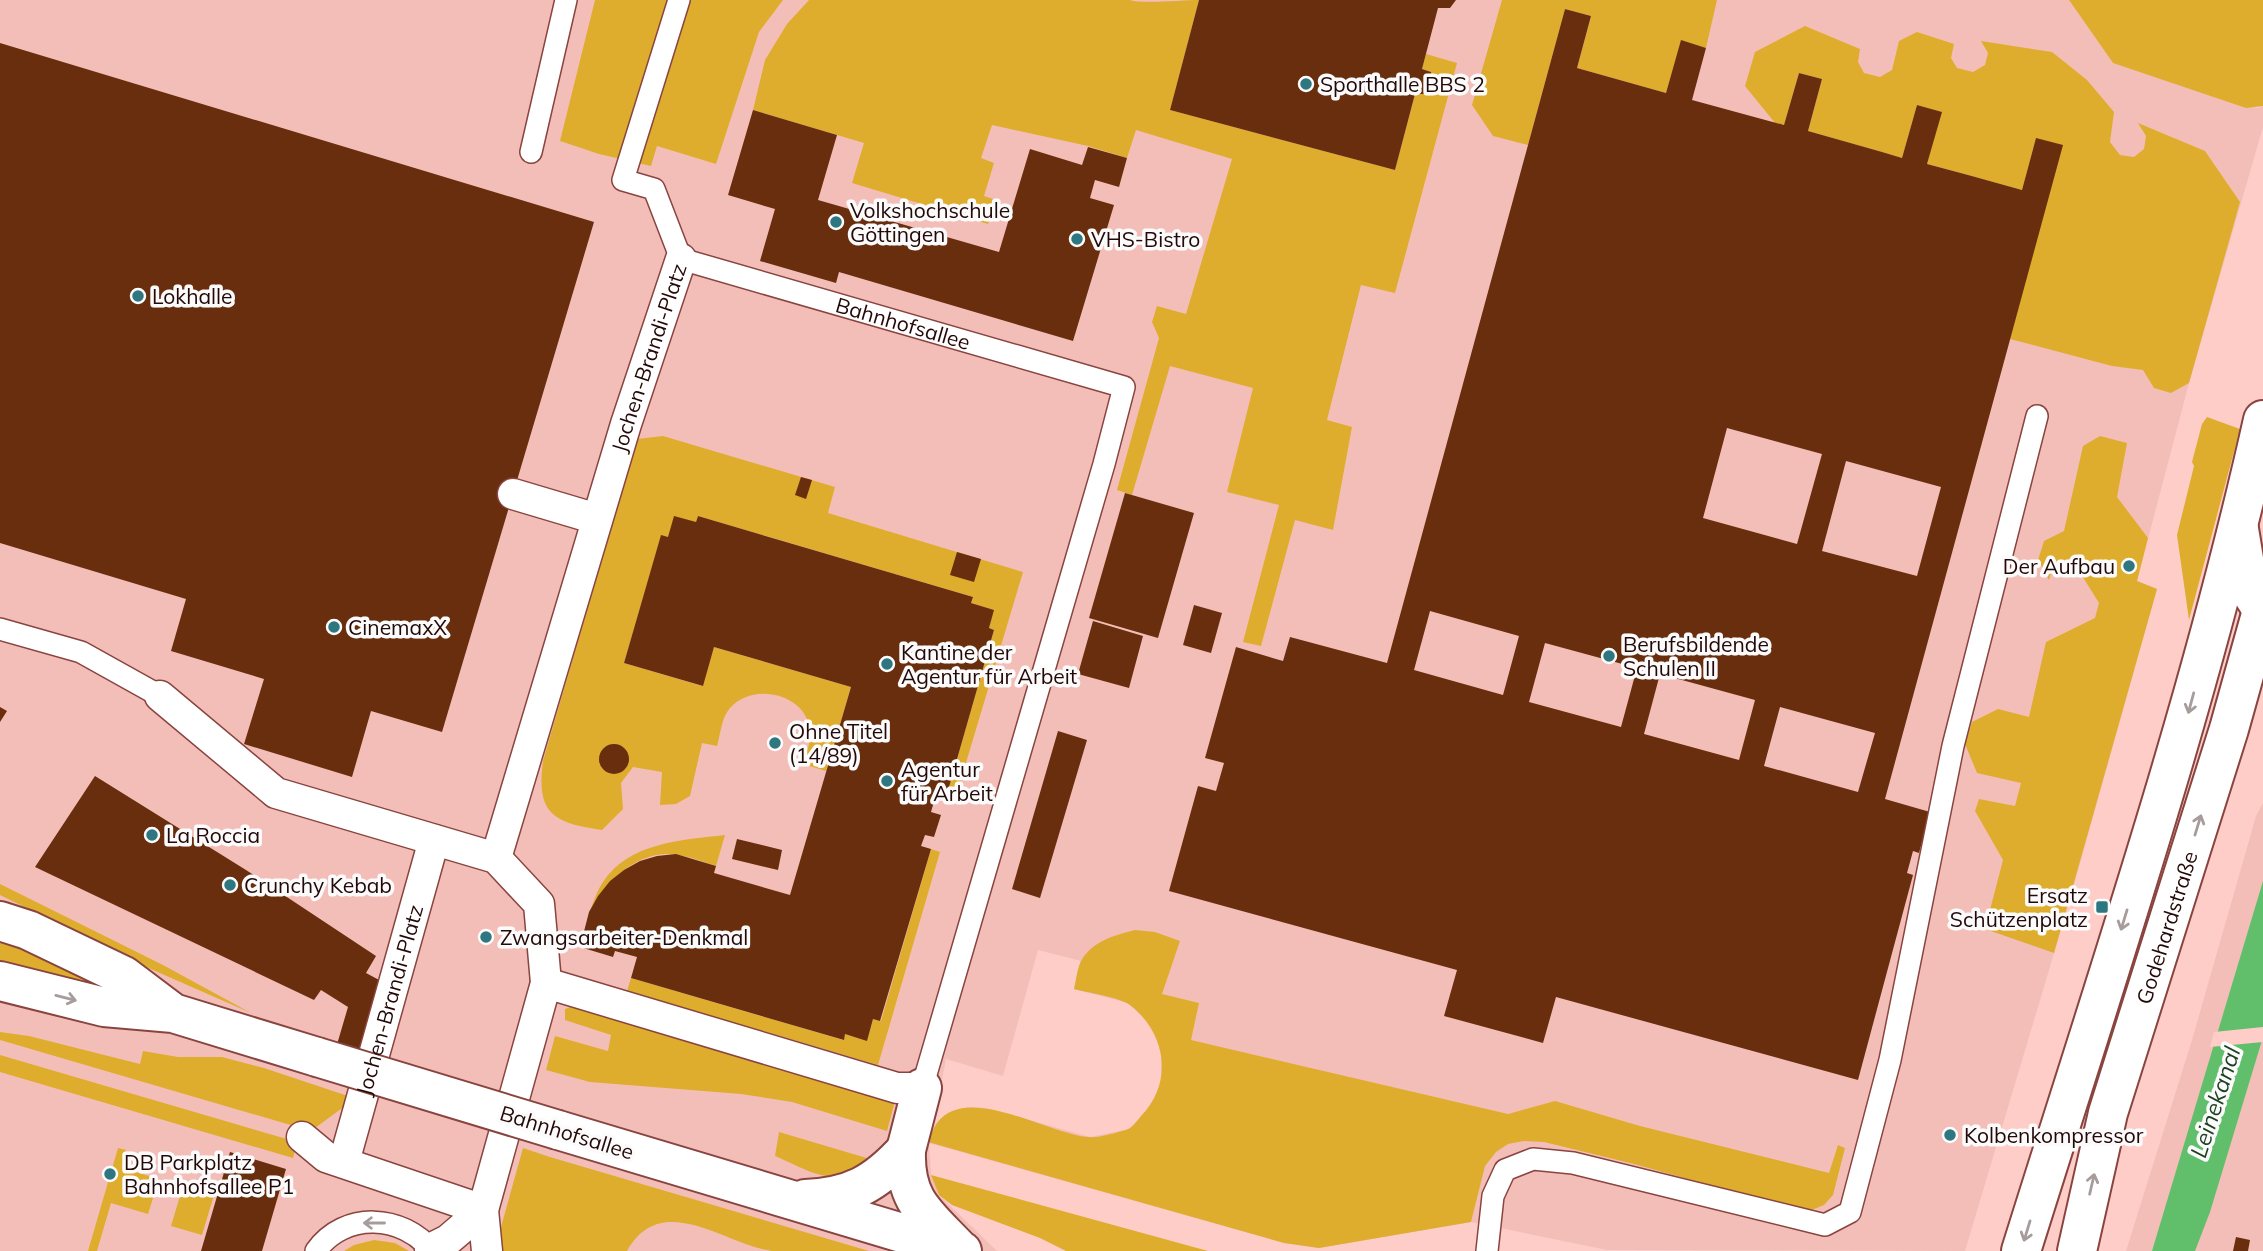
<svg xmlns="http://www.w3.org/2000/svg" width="2263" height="1251" font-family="Mulish,sans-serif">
  <rect width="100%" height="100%" fill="#fecdc7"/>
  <!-- built -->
  <path fill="#f4beb8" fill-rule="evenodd" d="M0,0H2069L2113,63L2257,108L2263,106V127L2189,383L2137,581L2157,589L2067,910L1965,1251L1607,1250L1471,1222L1319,1248L1284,1243L929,1143L931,1174L939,1195L997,1251H0ZM1038,950L1081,961L1074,989L1128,1003L1149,1023L1161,1045V1084L1150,1108L1129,1129L1090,1137L986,1108L967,1107L952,1113L938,1122L930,1139L946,1059L1003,1076Z
    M2263,803V1251H2126L2192,1040L2256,816Z"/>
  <!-- green -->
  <path fill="#dead2d" d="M595,0H783L759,32L716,164L657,146L651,166L599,154L560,141Z
    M809,0H1130C1140,4 1184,0 1199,0L1170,110L1395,170L1415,94H1427L1434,85L1431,72L1422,69L1426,54L1457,63L1395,293L1361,285L1327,420L1352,427L1333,530L1295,520L1261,646L1243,642L1279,505L1227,492L1253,388L1170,366L1132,495L1117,490L1159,338L1152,322L1157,306L1186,314L1232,159L1136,130L1127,158L1088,146L992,125L981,158L994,163L984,196L996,200L988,224L852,183L864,143L753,110L765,60L787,24Z
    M1502,0H1717L1706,48L1681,41L1666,93L1577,68L1591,16L1565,9L1528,145L1493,136L1472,105Z
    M2069,0H2263V106L2246,108L2113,63Z
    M1805,26L1860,49L1858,62L1864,73L1880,77L1892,70L1899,41L1917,32L1954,44L1951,58L1957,68L1973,72L1985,65L1988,53L1981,41L2052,52L2087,80L2114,112L2110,142L2120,155L2134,157L2144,149L2146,136L2138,123L2205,151L2240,202L2189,383L2171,393L2154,388L2143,370L2112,366L2010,339L2036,138L2022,190L1927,164L1941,112L1917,105L1902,158L1808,131L1822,79L1799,73L1784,125L1775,123L1745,86L1755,52Z
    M2207,417L2240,429L2189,620L2177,535L2194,466L2192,462L2202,424Z
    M663,436L835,487L828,513L1023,572L954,803L945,801L994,630L989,628L993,610L971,603L973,597L698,516L696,522L668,537L661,536L624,663L702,686L714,647L851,687L826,771L803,764C806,754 811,742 810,732C808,691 745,680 726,714C721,723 720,736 717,746L702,743L690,796L676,804L660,805L662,772L633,767L621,783L623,809L602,830C552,823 536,813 543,761L637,439Z
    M2100,436L2127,443L2117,497L2148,538L2137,581L2157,589L2054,953L1985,929L2003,860L1975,811L1979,799L2015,806L2021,783L1977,773L1965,744L1972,722L1998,709L2029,717L2046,642L2095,618L2099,603L2081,574L2053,567L2049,580L2038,560L2044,541L2064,531L2083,446Z
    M725,835L716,866C704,862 691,857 678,855C640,848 605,881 589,912C594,902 597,890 603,882C629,842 683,840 725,835Z
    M931,849L940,852L878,1065L627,991L631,978L843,1040L845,1034L867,1040L873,1019L881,1021Z
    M0,884L163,965L251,1013L153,970L0,895Z
    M1135,930L1155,932L1180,941L1162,994L1199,1003L1191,1040L1508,1114L1555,1101L1640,1126L1829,1173L1838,1145L1845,1148L1833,1195L1824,1205L1807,1212L1634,1164L1544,1142L1524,1141L1508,1144L1496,1152L1485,1166L1471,1222L1319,1248L1284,1243L928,1142C931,1136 933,1128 937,1123C967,1082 1050,1135 1089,1137C1099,1138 1115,1133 1126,1130C1132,1128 1137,1121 1141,1116C1174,1082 1166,1033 1130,1005C1119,997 1088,993 1074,989C1076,981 1077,969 1081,961C1092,941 1115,935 1135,930Z
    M0,935L113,984L110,996L0,962Z
    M573,1006L895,1101L887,1131L792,1102L741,1094L590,1082L546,1070L555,1036L608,1051L611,1035L565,1020V1009Z
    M0,1032L29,1036L140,1064L143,1051L178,1057H222L264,1068L348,1096L345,1106L311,1131L0,1040Z
    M0,1055L297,1142L293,1158L0,1072Z
    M779,1132L870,1159C834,1191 813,1172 775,1156Z
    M118,1148L126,1150L122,1168L159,1179L148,1214L111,1203L97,1251H88Z
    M523,1148L550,1157L869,1251C839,1251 803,1251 772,1251C725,1245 662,1189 627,1251H500L501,1227Z
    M931,1175L1208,1251H1066L1040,1238L952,1205L939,1195Z
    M183,1186L214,1195L202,1235L171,1226Z
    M374,1240L395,1243L409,1251H344L354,1245Z"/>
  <!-- water -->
  <path fill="#61bf6c" d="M2263,881V1037L2210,1212L2195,1251H2152Z"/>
  <!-- pier -->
  <path fill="#fecdc7" d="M2263,1027V1042L2210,1047L2214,1032Z"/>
  <!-- building -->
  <path fill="#692e0d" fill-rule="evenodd" d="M1199,0H1456L1450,8H1438L1422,69L1431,72L1434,85L1427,94H1415L1395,170L1170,110Z
    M1565,9L1591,16L1577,68L1666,93L1681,40L1706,48L1692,100L1784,125L1799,73L1822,79L1808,131L1882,152L1902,158L1917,105L1942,112L1927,164L1968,175L2022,190L2036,138L2063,145L1885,799L1930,812L1919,853L1913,851L1907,873L1913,875L1858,1080L1556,997L1543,1043L1444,1016L1457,970L1169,891L1198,786L1216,791L1224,763L1205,758L1236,647L1283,661L1290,637L1387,663ZM1727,428L1822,454L1797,544L1703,518ZM1846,461L1941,487L1917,576L1822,551ZM1430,611L1519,636L1503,695L1414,670ZM1545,643L1637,668L1621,727L1529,702ZM1660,674L1755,700L1739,760L1644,734ZM1780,707L1875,733L1858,792L1764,766Z
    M0,43L594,222L442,732L371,711L352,777L244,744L264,679L171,651L186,599L0,543Z
    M753,110L837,135L818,200L999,252L1030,149L1082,165L1088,147L1127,158L1119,187L1095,180L1090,198L1114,205L1073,341L839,272L836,283L760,261L775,209L728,195Z
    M801,477L812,480L806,499L795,495Z
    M1125,493L1194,513L1158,638L1089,618Z
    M674,516L696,522L698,516L803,547L973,597L971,603L994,610L989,628L994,630L945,801L935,798L931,812L941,815L934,837L925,835L921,846L931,849L880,1021L873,1019L867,1041L845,1034L844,1040L631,978L637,957L615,951L613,957L580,947L589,912L598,896L610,881L624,870L640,861L657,856L676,854L716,866L714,873L790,895L851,687L714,647L703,686L624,663L661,535L668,537Z
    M957,552L981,559L974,582L950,575Z
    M1194,605L1222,613L1211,653L1183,645Z
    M1093,621L1143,636L1129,688L1078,674Z
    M0,707L7,711L0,722Z
    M1058,731L1087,740L1040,898L1012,889Z
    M599 759a15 15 0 1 1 30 0a15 15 0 1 1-30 0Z
    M95,776L246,870L376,956L366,973L381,981L352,1082L328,1075L348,1007L321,990L314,1000L35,867Z
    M737,839L782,850L778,870L732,859Z
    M230,1152L286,1169L262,1251H201Z
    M2236,1237L2250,1240L2248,1251H2233Z"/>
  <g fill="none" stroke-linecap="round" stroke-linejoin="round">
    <!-- service casing -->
    <g stroke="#89443f" stroke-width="24">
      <g id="service">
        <path id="s1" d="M679,0L623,180L654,189L681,259L1124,387L1104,464L922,1088"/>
        <path d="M531,152L566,0"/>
        <path d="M0,629L81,652L160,696"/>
        <path d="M316,1251C344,1211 403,1214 432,1251"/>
        <path d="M1487,1251L1493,1196L1505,1170L1533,1159L1573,1163L1825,1225L1850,1212L1890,1060L1953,746L2037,416"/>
      </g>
    </g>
    <!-- pedestrian casing -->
    <g stroke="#89443f" stroke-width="33">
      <g id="pedestrian">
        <path d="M513,494L597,519"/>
        <path d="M160,696L276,793L496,858L539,904L546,983L483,1210L326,1157L302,1137"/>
        <path id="s2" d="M496,858L626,424L681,259"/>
        <path d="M546,983L877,1082L897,1088H922"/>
        <path id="s3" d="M344,1162L434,840"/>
        <path d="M430,1249L448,1240L483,1210L487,1251"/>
      </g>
    </g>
    <!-- minor casing -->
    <g stroke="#89443f" stroke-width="42">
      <path id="minor" d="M2239,529L2249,589L2263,611
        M906,1150L922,1088"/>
    </g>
    <!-- tertiary casing -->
    <g stroke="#89443f" stroke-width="42">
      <g id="tertiary">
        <path d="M2021,1251C2107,976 2200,702 2263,420"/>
        <path id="s4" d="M2077,1251L2108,1113L2229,729L2263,607"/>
      </g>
    </g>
    <!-- secondary casing -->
    <g stroke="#89443f" stroke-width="42">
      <path id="secondary" d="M0,921L28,930L124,976L173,1013
        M0,981L104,1007L173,1013L317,1057
        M558,1130L962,1251
        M906,1150C904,1201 926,1214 959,1249
        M805,1199C851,1197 875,1184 906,1150"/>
    </g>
    <!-- service -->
    <use href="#service" stroke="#fff" stroke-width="21"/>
    <!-- pedestrian -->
    <use href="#pedestrian" stroke="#fff" stroke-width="30"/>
    <!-- minor -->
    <use href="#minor" stroke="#fff" stroke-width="38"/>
    <!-- tertiary -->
    <use href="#tertiary" stroke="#fff" stroke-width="38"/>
    <!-- secondary -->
    <use href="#secondary" stroke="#fff" stroke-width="38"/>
    <!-- secondary-bridge casing -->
    <g stroke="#89443f" stroke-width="42" stroke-linecap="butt">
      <path id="secondary-bridge" d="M317,1057L558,1130"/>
    </g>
    <!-- secondary-bridge -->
    <use href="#secondary-bridge" stroke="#fff" stroke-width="38"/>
  </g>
  <!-- one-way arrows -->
  <defs><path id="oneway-shaft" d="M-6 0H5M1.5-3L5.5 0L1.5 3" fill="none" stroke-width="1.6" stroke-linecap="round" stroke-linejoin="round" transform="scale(1.75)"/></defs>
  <g stroke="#a79c9c">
    <use href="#oneway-shaft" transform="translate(2191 703) rotate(105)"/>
    <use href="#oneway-shaft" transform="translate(2198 825) rotate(-73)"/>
    <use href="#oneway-shaft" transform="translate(2124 920) rotate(107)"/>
    <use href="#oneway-shaft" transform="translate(66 998) rotate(14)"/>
    <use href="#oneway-shaft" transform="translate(2092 1184) rotate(-77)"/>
    <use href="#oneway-shaft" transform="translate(374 1223) rotate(-180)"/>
    <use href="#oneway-shaft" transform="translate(2027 1231) rotate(107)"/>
  </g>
  <!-- markers -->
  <g fill="#2f7780" stroke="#fbfbfb" stroke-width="2.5">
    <circle cx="1306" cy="84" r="7"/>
    <circle cx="836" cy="222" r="7"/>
    <circle cx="1077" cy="239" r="7"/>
    <circle cx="138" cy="296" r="7"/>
    <circle cx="2129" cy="566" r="7"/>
    <circle cx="334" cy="627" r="7"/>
    <circle cx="1609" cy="656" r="7"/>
    <circle cx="887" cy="664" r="7"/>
    <circle cx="775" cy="743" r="7"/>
    <circle cx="887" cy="781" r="7"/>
    <circle cx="152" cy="835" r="7"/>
    <circle cx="230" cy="885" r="7"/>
    <rect x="2095" y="900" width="14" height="14" rx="3.5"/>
    <circle cx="486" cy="937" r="7"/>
    <circle cx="1950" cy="1135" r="7"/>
    <circle cx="110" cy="1174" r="7"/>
  </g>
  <g text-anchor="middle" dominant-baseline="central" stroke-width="7" stroke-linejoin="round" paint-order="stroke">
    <!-- poi labels -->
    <g font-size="21" fill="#230807" stroke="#fbfbfb" text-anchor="start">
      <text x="1320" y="84">Sporthalle BBS 2</text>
      <text x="850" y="210">Volkshochschule<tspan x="850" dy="24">Göttingen</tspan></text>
      <text x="1091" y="239">VHS-Bistro</text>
      <text x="152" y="296">Lokhalle</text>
      <text x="2115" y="566" text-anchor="end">Der Aufbau</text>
      <text x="348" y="627">CinemaxX</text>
      <text x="1623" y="644">Berufsbildende<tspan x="1623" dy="24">Schulen II</tspan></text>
      <text x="901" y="652">Kantine der<tspan x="901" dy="24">Agentur für Arbeit</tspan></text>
      <text x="789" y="731">Ohne Titel<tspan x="789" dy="24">(14/89)</tspan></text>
      <text x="901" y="769">Agentur<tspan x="901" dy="24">für Arbeit</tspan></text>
      <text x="166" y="835">La Roccia</text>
      <text x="244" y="885">Crunchy Kebab</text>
      <text x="2088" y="895" text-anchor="end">Ersatz<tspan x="2088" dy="24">Schützenplatz</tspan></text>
      <text x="500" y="937">Zwangsarbeiter-Denkmal</text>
      <text x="1964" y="1135">Kolbenkompressor</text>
      <text x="124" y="1162">DB Parkplatz<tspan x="124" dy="24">Bahnhofsallee P1</tspan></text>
    </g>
    <!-- street labels -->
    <g font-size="21" fill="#230807" stroke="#fbfbfb">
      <text stroke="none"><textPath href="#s1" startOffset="527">Bahnhofsallee</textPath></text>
      <text stroke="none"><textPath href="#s2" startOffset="523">Jochen-Brandi-Platz</textPath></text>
      <text stroke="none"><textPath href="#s4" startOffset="336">Godehardstraße</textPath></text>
      <text stroke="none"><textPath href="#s3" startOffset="168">Jochen-Brandi-Platz</textPath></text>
      <text transform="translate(567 1132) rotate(17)">Bahnhofsallee</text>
    </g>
    <!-- water labels -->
    <g font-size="23" font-style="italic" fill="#1d4221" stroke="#fbfbfb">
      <text transform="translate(2215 1102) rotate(-72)">Leinekanal</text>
    </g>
  </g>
</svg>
